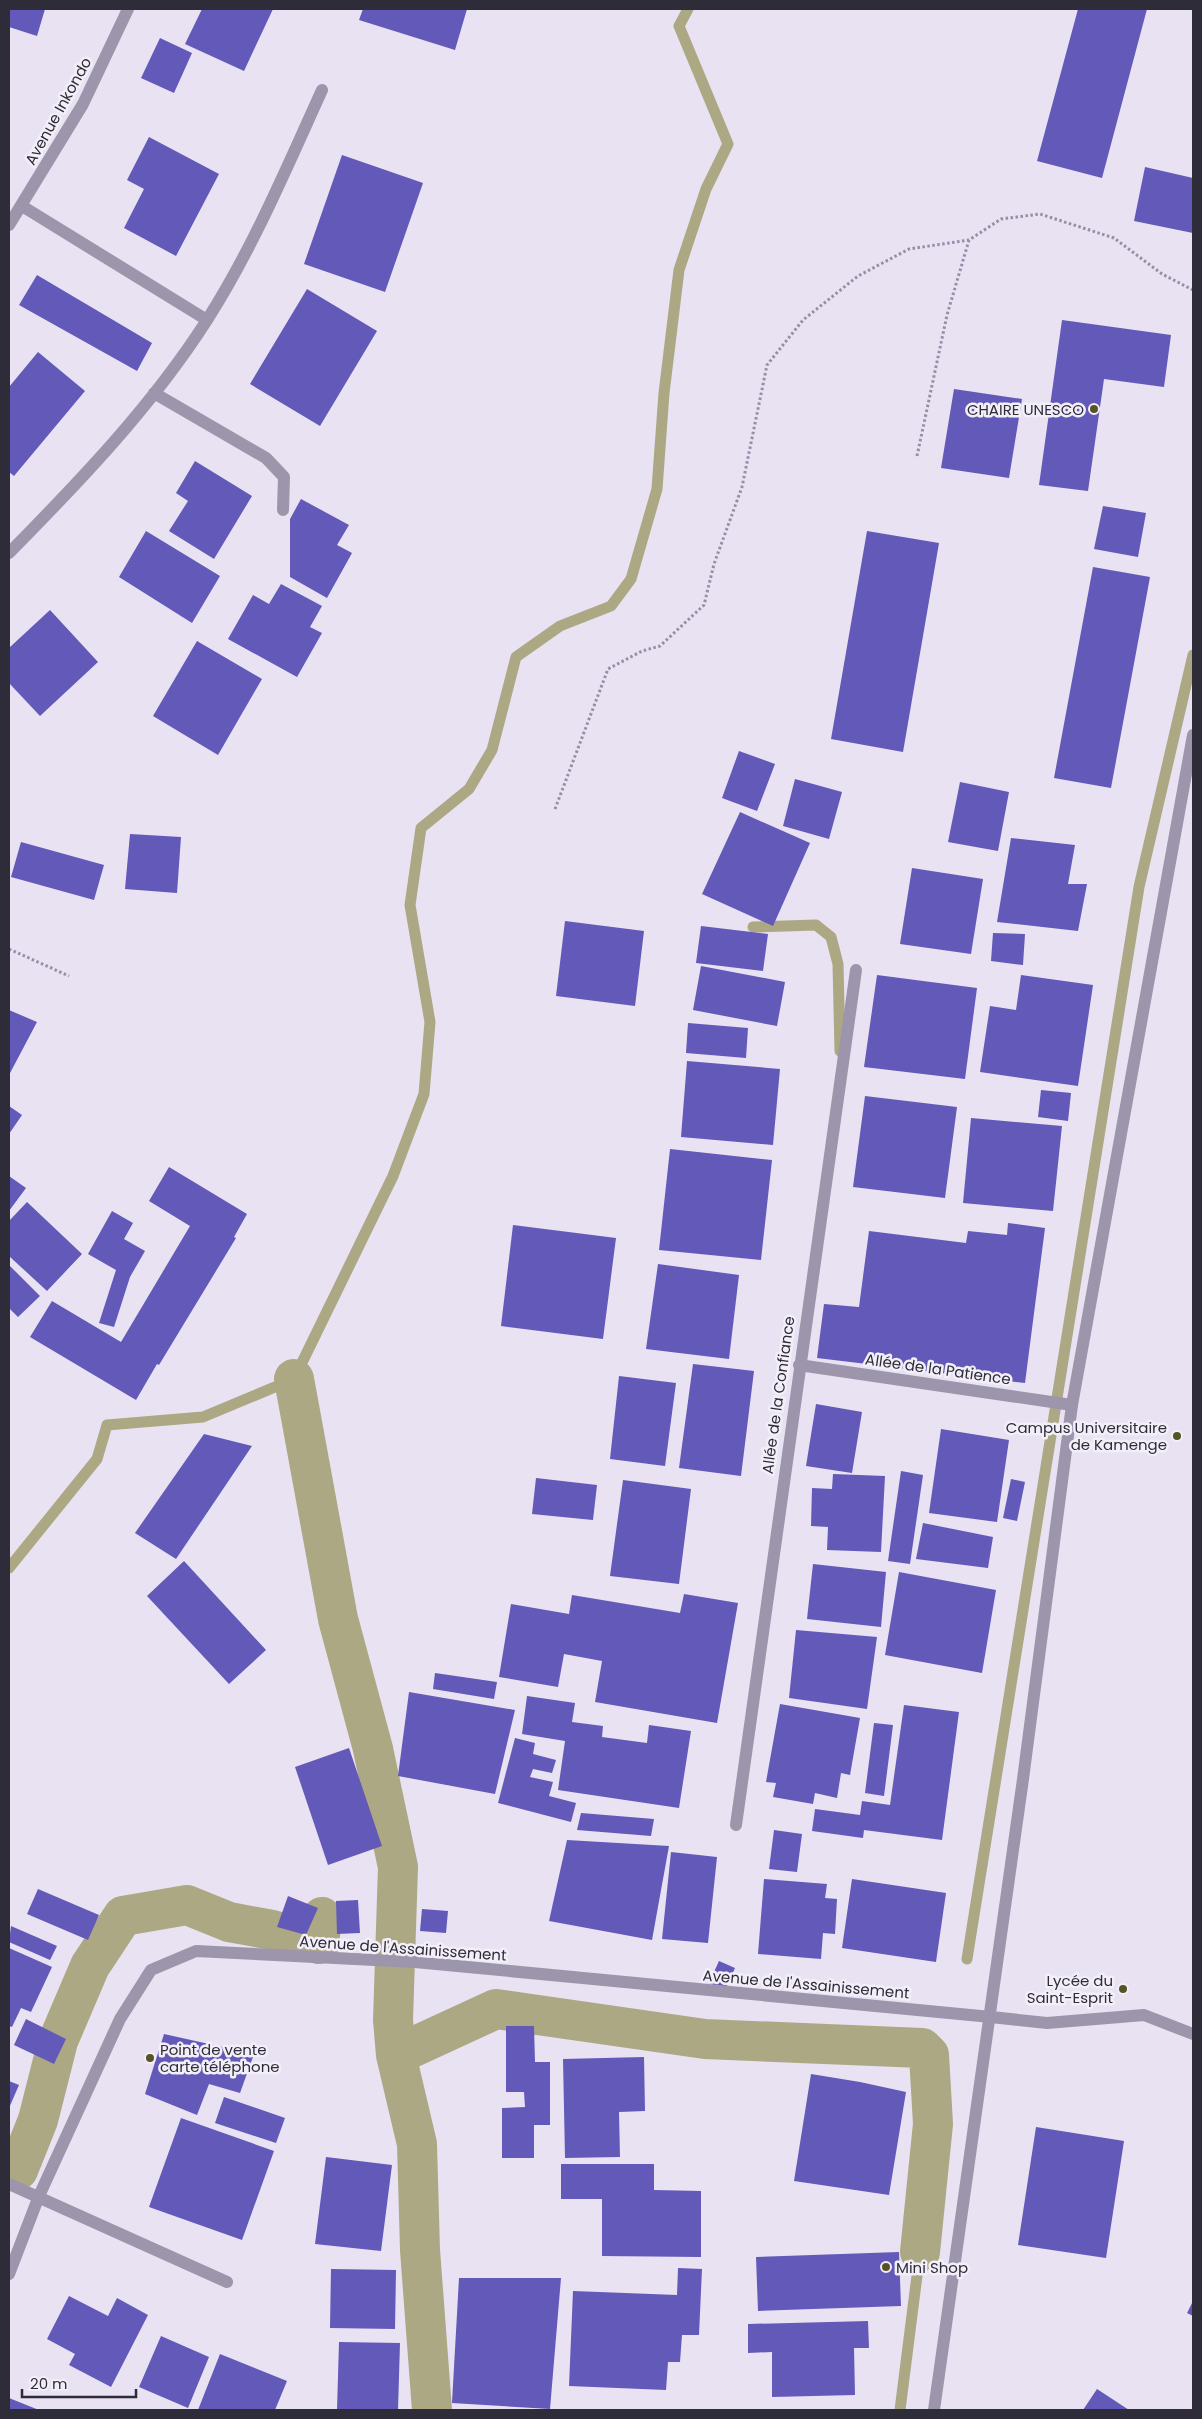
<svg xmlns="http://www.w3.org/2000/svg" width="1202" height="2419" font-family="Poppins,sans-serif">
  <rect width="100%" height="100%" fill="#e8e2f2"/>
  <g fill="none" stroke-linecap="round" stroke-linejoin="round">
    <!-- stream -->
    <path stroke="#aca884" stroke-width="11" d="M753,927L816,925L831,937L838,964L840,1051
      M9,1568L97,1459L107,1425L203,1417L294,1379L393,1176L424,1094L430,1022L410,905L421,828L469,789L492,750L516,657L560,626L611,606L631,579L657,489L664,393L679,270L706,189L728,144L679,26L688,9
      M967,1959L1139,887L1193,655
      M900,2410L920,2252"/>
    <!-- canal -->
    <path stroke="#aca884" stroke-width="40" d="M294,1379L338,1619L373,1749L398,1867L393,2020L396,2055L417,2144L420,2250L432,2410
      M396,2055L496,2009L705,2039L922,2048L929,2055L933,2124L920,2252
      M18,2170L38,2120L58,2041L90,1966L123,1916L187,1905L229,1922L272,1930L319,1944L322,1917"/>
  </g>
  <!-- building -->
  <path fill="#6259b9" d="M9,9H45L37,36L9,27Z
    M202,9H273L244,71L185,44Z
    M363,9H467L455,50L359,20Z
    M1078,9H1147L1102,178L1037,161Z
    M160,38L192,53L174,93L141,78Z
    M149,137L219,174L176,256L124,228L144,189L127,180Z
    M342,155L423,183L385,292L304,264Z
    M1145,167L1193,178V233L1134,221Z
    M37,275L152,343L137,371L19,305Z
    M307,289L377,331L320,426L250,384Z
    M1062,320L1171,335L1164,387L1104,379L1088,491L1039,485Z
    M38,352L85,391L14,476L9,472V387Z
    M954,389L1022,399L1009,478L941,468Z
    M195,461L252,496L214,559L169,531L188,501L176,493Z
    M301,499L349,525L337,545L352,553L327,598L290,577V519Z
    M1103,506L1146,513L1138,557L1094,549Z
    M146,531L220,576L192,623L119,577Z
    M867,531L939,543L903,752L831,739Z
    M1093,567L1150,577L1111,788L1054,778Z
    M281,584L322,606L310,627L322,633L297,677L228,639L253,595L269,604Z
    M50,610L98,662L40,716L9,683V648Z
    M197,641L262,679L218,755L153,716Z
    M739,751L775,764L757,811L722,798Z
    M795,779L842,792L829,839L783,826Z
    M960,782L1009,792L998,851L948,842Z
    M740,812L810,843L773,926L702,894Z
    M130,834L181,837L177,893L125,889Z
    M1011,838L1075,845L1068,884H1087L1078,931L997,922Z
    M21,842L104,865L94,900L11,877Z
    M912,868L983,879L971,954L900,944Z
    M565,921L644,931L635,1006L556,996Z
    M701,926L768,934L763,971L696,963Z
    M993,933L1025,934L1023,965L991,961Z
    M701,966L785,982L777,1026L693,1010Z
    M877,975L977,988L965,1079L864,1067Z
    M1021,975L1093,985L1078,1086L980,1072L990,1006L1016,1010Z
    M9,1010L37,1022L9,1075Z
    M688,1023L748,1028L746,1058L686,1053Z
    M687,1061L780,1069L773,1145L681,1137Z
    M1041,1090L1071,1093L1068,1121L1038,1117Z
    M865,1096L957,1107L945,1198L853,1187Z
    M9,1106L22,1115L9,1134Z
    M971,1118L1062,1126L1053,1211L963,1203Z
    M670,1149L772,1160L761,1260L659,1250Z
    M169,1167L247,1214L234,1237L236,1238L159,1365L157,1364L136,1400L30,1337L52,1301L121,1342L190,1226L149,1201Z
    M9,1176L26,1188L9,1211Z
    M27,1202L82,1254L47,1291L9,1256V1221Z
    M112,1211L133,1223L124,1239L145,1251L130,1277L114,1327L99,1323L116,1270L88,1254Z
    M1008,1223L1045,1228L1025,1383L817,1358L824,1304L859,1307L869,1231L966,1243L968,1231L1007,1235Z
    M513,1225L616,1238L603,1339L501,1326Z
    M658,1264L739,1275L729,1359L646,1349Z
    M9,1265L40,1296L18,1317L9,1308Z
    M693,1364L754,1371L741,1476L679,1468Z
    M619,1376L676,1383L665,1466L610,1459Z
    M816,1404L862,1412L852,1473L806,1466Z
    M941,1429L1009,1440L997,1522L929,1513Z
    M204,1434L252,1446L176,1559L135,1533Z
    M901,1471L923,1475L910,1564L888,1561Z
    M833,1474L885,1476L881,1552L827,1550L828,1527L811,1526L812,1488L832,1489Z
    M536,1478L597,1485L593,1520L532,1514Z
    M1011,1479L1025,1482L1017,1521L1003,1518Z
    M623,1480L691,1489L679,1584L610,1576Z
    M923,1523L993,1537L988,1568L916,1559Z
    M184,1561L266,1650L229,1684L147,1596Z
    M813,1564L886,1572L881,1627L807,1619Z
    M899,1572L996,1590L982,1673L885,1655Z
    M684,1594L738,1603L717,1723L595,1702L602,1661L564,1654L558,1687L499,1677L511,1604L569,1614L572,1595L680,1613Z
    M796,1630L877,1637L867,1709L789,1698Z
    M435,1673L497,1682L494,1699L433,1689Z
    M409,1692L515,1710L495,1794L398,1776Z
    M527,1696L575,1703L572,1722L603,1726L602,1737L647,1743L649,1725L691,1731L679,1808L558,1790L565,1741L522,1734Z
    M780,1704L860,1718L850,1775L841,1773L837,1798L815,1793L813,1804L773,1797L776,1783L766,1782Z
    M904,1705L959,1712L942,1840L864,1830L863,1838L812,1831L815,1809L860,1815L862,1801L890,1805Z
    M874,1723L893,1725L884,1796L865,1793Z
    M515,1738L535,1743L533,1754L556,1760L552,1773L533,1769L530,1777L553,1782L549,1796L576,1803L571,1822L498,1803Z
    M349,1748L382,1846L328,1865L295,1767Z
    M581,1813L654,1819L651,1836L577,1830Z
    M774,1830L802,1834L797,1872L769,1869Z
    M567,1840L669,1846L652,1940L549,1921Z
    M671,1852L717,1857L708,1943L662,1939Z
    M764,1879L827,1884L825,1898L837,1899L835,1934L823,1933L821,1959L758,1954Z
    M852,1879L946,1893L936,1962L842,1948Z
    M38,1889L99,1915L88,1940L27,1914Z
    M288,1896L318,1908L306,1935L277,1927Z
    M358,1900L360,1933L337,1934L336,1901Z
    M422,1909L448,1911L446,1933L420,1931Z
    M11,1926L57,1946L50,1960L9,1942Z
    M9,1948L52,1967L31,2012L21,2008L12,2027L9,2026Z
    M719,1961L735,1968L725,1990L709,1983Z
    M26,2019L66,2039L54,2064L14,2045Z
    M506,2026H534L535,2062H550V2125H534V2158H502V2108L525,2107L524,2092H506Z
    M164,2034L254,2054L240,2093L209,2084L197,2115L145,2094Z
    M644,2057L645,2111L619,2112L620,2157L565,2158L563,2059Z
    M811,2074L860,2082L906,2092L889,2195L794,2181Z
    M9,2081L19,2085L9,2108Z
    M224,2097L285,2118L276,2143L215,2123Z
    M181,2118L274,2151L242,2240L149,2207Z
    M1036,2127L1124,2141L1106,2258L1018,2245Z
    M326,2157L392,2165L381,2251L315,2244Z
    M561,2164H654V2190L701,2191V2257L602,2256V2199H561Z
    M899,2252L901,2306L758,2311L756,2257Z
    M678,2268L702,2269L699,2335H682L680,2362H668L666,2390L569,2386L573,2291L677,2295Z
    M331,2269L396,2270L395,2329L330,2328Z
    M459,2278H561L550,2409L452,2403Z
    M69,2296L108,2316L117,2298L148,2315L111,2387L69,2365L75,2354L47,2339Z
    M1193,2301V2316L1187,2313Z
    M868,2321L869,2348H854L855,2395L772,2397V2352L748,2353V2324Z
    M161,2336L209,2357L188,2408L139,2387Z
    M339,2342L400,2343L398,2410H337Z
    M220,2354L287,2381L275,2410H198Z
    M1097,2389L1129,2410H1083Z
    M9,2398L39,2410H9Z"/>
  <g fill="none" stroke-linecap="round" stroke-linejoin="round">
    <!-- path -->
    <path stroke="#968ea9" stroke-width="3" stroke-dasharray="2.5 2.5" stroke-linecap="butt" d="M917,456L947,315L969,240
      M555,809L608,669L642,651L660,646L704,605L714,564L742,487L767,365L803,320L858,276L909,249L969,240L1001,219L1040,214L1114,238L1162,274L1193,290
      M9,949L69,976"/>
    <!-- service -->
    <path stroke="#9c95ac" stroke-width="12" d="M991,2017L1047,2023L1144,2015L1193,2034"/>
    <!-- minor -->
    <path stroke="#9c95ac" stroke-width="12" d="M22,206L207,320
      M154,393L266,458L284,477L283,510
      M9,553C80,481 152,406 207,320C253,248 287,167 322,90
      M799,1365L1072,1405
      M736,1825L856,970
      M9,2184L227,2282
      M9,2274L39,2196L120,2019L151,1970L196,1951L415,1962L991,2017"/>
    <!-- tertiary -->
    <path stroke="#9c95ac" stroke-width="12" d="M9,225L83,104L128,9
      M934,2410L1023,1779L1072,1405L1193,735"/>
  </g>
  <!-- markers -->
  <g fill="#565326" stroke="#f3eff9" stroke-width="2">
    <circle cx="1094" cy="409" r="5"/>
    <circle cx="1177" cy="1436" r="5"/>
    <circle cx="1123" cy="1989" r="5"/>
    <circle cx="150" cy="2058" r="5"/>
    <circle cx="886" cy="2267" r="5"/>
  </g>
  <g text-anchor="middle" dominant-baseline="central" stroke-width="5" stroke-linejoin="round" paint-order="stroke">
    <!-- street labels -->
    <g font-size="15" fill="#2f2c39" stroke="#f3eff9">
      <text transform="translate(58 111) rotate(-61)">Avenue Inkondo</text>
      <text transform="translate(938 1369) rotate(8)">Allée de la Patience</text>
      <text transform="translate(778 1395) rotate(-82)">Allée de la Confiance</text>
      <text transform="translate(403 1948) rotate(4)">Avenue de l'Assainissement</text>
      <text transform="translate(806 1984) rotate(5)">Avenue de l'Assainissement</text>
    </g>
    <!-- poi labels -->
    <g font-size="15" fill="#2f2c39" stroke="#f3eff9" text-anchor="end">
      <text x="1084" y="409">CHAIRE UNESCO</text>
      <text x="1167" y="1427">Campus Universitaire<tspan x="1167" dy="17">de Kamenge</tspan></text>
      <text x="1113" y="1980">Lycée du<tspan x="1113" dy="17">Saint-Esprit</tspan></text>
      <text x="160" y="2049" text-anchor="start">Point de vente<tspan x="160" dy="17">carte téléphone</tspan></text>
      <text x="896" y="2267" text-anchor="start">Mini Shop</text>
    </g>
  </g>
  <!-- border -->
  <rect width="1202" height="2419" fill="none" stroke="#2f2c39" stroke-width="20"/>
  <!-- scale -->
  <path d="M22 2389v8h114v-8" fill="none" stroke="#2f2c39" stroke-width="2.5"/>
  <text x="30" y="2389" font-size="15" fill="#2f2c39" stroke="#f3eff9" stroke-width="4" paint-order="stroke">20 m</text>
</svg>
